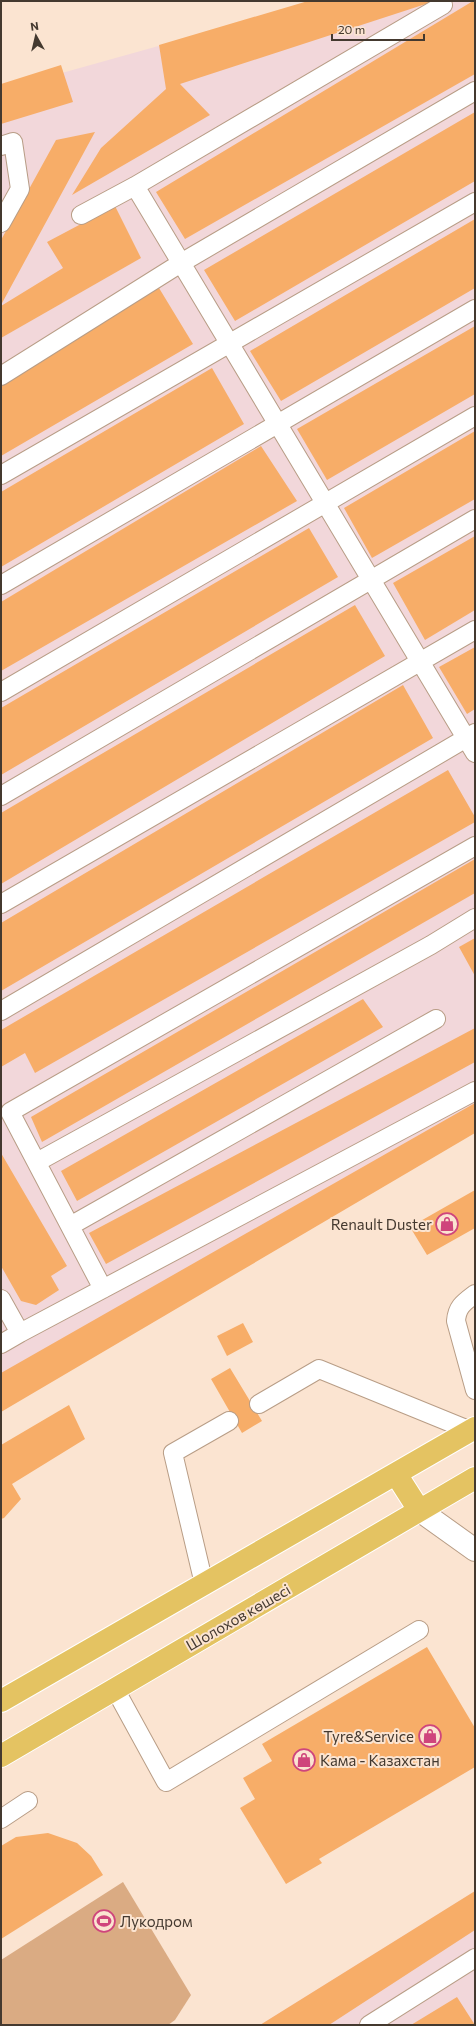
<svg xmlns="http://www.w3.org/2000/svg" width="476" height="2026" font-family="Commissioner,sans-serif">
  <rect width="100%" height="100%" fill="#fbe4d1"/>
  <!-- industrial -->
  <path fill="#f2d7da" d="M319,1H475V1117L1,1394V90Z
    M475,1891V2025H260Z"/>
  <!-- green -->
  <path fill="#daab83" d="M123,1882L191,1995L175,2020L168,2025H1V1960Z"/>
  <!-- building -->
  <path fill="#f7ad68" d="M308,1H435L180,84L210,115L72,195L101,148L166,89L159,45Z
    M473,1H475V74L185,239L156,192Z
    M61,65L73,102L1,124V84Z
    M475,112V181L235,321L204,270Z
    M95,132L1,305V240L56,140Z
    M115,206L141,258L1,338V306L63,268L47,242Z
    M475,219V288L281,401L250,351Z
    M159,288L193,344L1,456V383Z
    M475,326V394L327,480L297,429Z
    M212,368L244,424L1,567V492Z
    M475,431V499L372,558L344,508Z
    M261,446L297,501L1,671V602Z
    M309,528L338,577L1,775V708Z
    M475,536V610L425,640L393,583Z
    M355,605L385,656L1,884V813Z
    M475,647V709L467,714L439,667Z
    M403,685L433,738L1,991V923Z
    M448,770L475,817V822L35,1073L25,1053L1,1067V1030Z
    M475,859V893L42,1142L31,1117Z
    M475,938V976L459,947Z
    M363,999L383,1027L77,1201L61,1171Z
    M475,1028V1062L106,1264L89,1233Z
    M475,1103V1133L1,1412V1373Z
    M1,1153L67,1266L51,1276L59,1290L36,1305L21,1301L1,1266Z
    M475,1190V1228L427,1255L410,1227Z
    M243,1323L253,1342L227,1356L217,1336Z
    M230,1368L262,1421L242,1433L211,1379Z
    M69,1405L85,1439L12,1484L21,1499L4,1518L1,1519V1445Z
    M427,1647L475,1728V1767L319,1859L322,1863L286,1884L240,1808L255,1799L243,1778L272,1761L262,1744Z
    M48,1833L77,1843L91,1856L103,1875L1,1939V1846L16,1837Z
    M475,1891V1930L329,2025H260Z
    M457,1997L475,2025H411Z"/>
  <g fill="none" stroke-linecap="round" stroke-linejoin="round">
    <!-- service casing -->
    <g stroke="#b89d86" stroke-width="20">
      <path id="service" d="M1,146L13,142L20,189L1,223
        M135,186L475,753
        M81,215L135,186L443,5
        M1,376L181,263L475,91
        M1,475L475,202
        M1,585L475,309
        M1,692L475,416
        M1,796L475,519
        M1,904L475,630
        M1,1011L475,733
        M37,1162L431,945L475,918
        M70,1226L436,1019
        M103,1289L10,1112L475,846
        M475,1294C463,1303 457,1307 456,1321L475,1390
        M1,1299L20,1333L1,1344
        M20,1333L475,1091
        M259,1404L319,1369L471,1431
        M204,1584L173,1453L229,1421
        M115,1689L166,1782L419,1630
        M1,1819L28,1801
        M369,2025L475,1958"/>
    </g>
    <!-- tertiary casing -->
    <g stroke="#b89d86" stroke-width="24">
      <path id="tertiary" d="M419,1510L475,1550"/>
    </g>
    <!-- trunk casing -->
    <g stroke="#fff" stroke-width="24">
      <path id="trunk" d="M396,1474L419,1510
        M1,1701L475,1428
        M1,1756L475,1478"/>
    </g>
    <!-- service -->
    <use href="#service" stroke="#fff" stroke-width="18"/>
    <!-- tertiary -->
    <use href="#tertiary" stroke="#fff" stroke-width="22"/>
    <!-- trunk -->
    <use href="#trunk" stroke="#e4c362" stroke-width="22"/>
  </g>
  <!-- icons -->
  <defs>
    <g id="shop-ring" transform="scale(1.15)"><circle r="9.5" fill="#fbe4d1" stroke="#cf457c" stroke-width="1.5"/><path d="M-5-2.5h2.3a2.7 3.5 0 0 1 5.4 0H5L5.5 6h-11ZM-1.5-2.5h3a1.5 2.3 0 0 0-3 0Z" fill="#cf457c"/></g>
    <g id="stadium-ring" transform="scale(1.15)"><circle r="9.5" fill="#fbe4d1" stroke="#cf457c" stroke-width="1.5"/><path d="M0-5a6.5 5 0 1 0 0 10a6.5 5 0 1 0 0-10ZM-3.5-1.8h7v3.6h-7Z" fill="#cf457c"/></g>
  </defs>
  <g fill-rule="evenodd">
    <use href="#shop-ring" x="447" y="1224"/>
    <use href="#shop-ring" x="430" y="1736"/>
    <use href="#shop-ring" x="304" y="1760"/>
    <use href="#stadium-ring" x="104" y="1921"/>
  </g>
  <g text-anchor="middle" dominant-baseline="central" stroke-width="4" stroke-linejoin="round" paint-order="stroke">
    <!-- poi labels -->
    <g font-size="15" fill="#44392f" stroke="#fbe4d1" text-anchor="end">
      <text x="432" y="1224">Renault Duster</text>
      <text x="414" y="1736">Tyre&amp;Service</text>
      <text x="320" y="1760" text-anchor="start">Кама - Казахстан</text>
      <text x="120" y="1921" text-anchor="start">Лукодром</text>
    </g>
    <!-- street labels -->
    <g font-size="15" fill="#44392f" stroke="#fbe4d1">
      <text transform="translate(238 1617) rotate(-30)">Шолохов көшесі</text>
    </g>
  </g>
  <!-- border -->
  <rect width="476" height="2026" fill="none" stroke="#44392f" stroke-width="4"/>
  <!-- north arrow -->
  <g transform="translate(36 36) rotate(352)" stroke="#fbe4d1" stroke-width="3" paint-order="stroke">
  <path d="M0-3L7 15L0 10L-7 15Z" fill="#44392f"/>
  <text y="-6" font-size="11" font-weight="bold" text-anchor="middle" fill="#44392f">N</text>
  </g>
  <!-- scale -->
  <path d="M332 34v6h92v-6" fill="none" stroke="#44392f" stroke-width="2"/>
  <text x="338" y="34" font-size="12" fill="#44392f" stroke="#fbe4d1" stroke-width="3" paint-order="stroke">20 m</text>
</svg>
